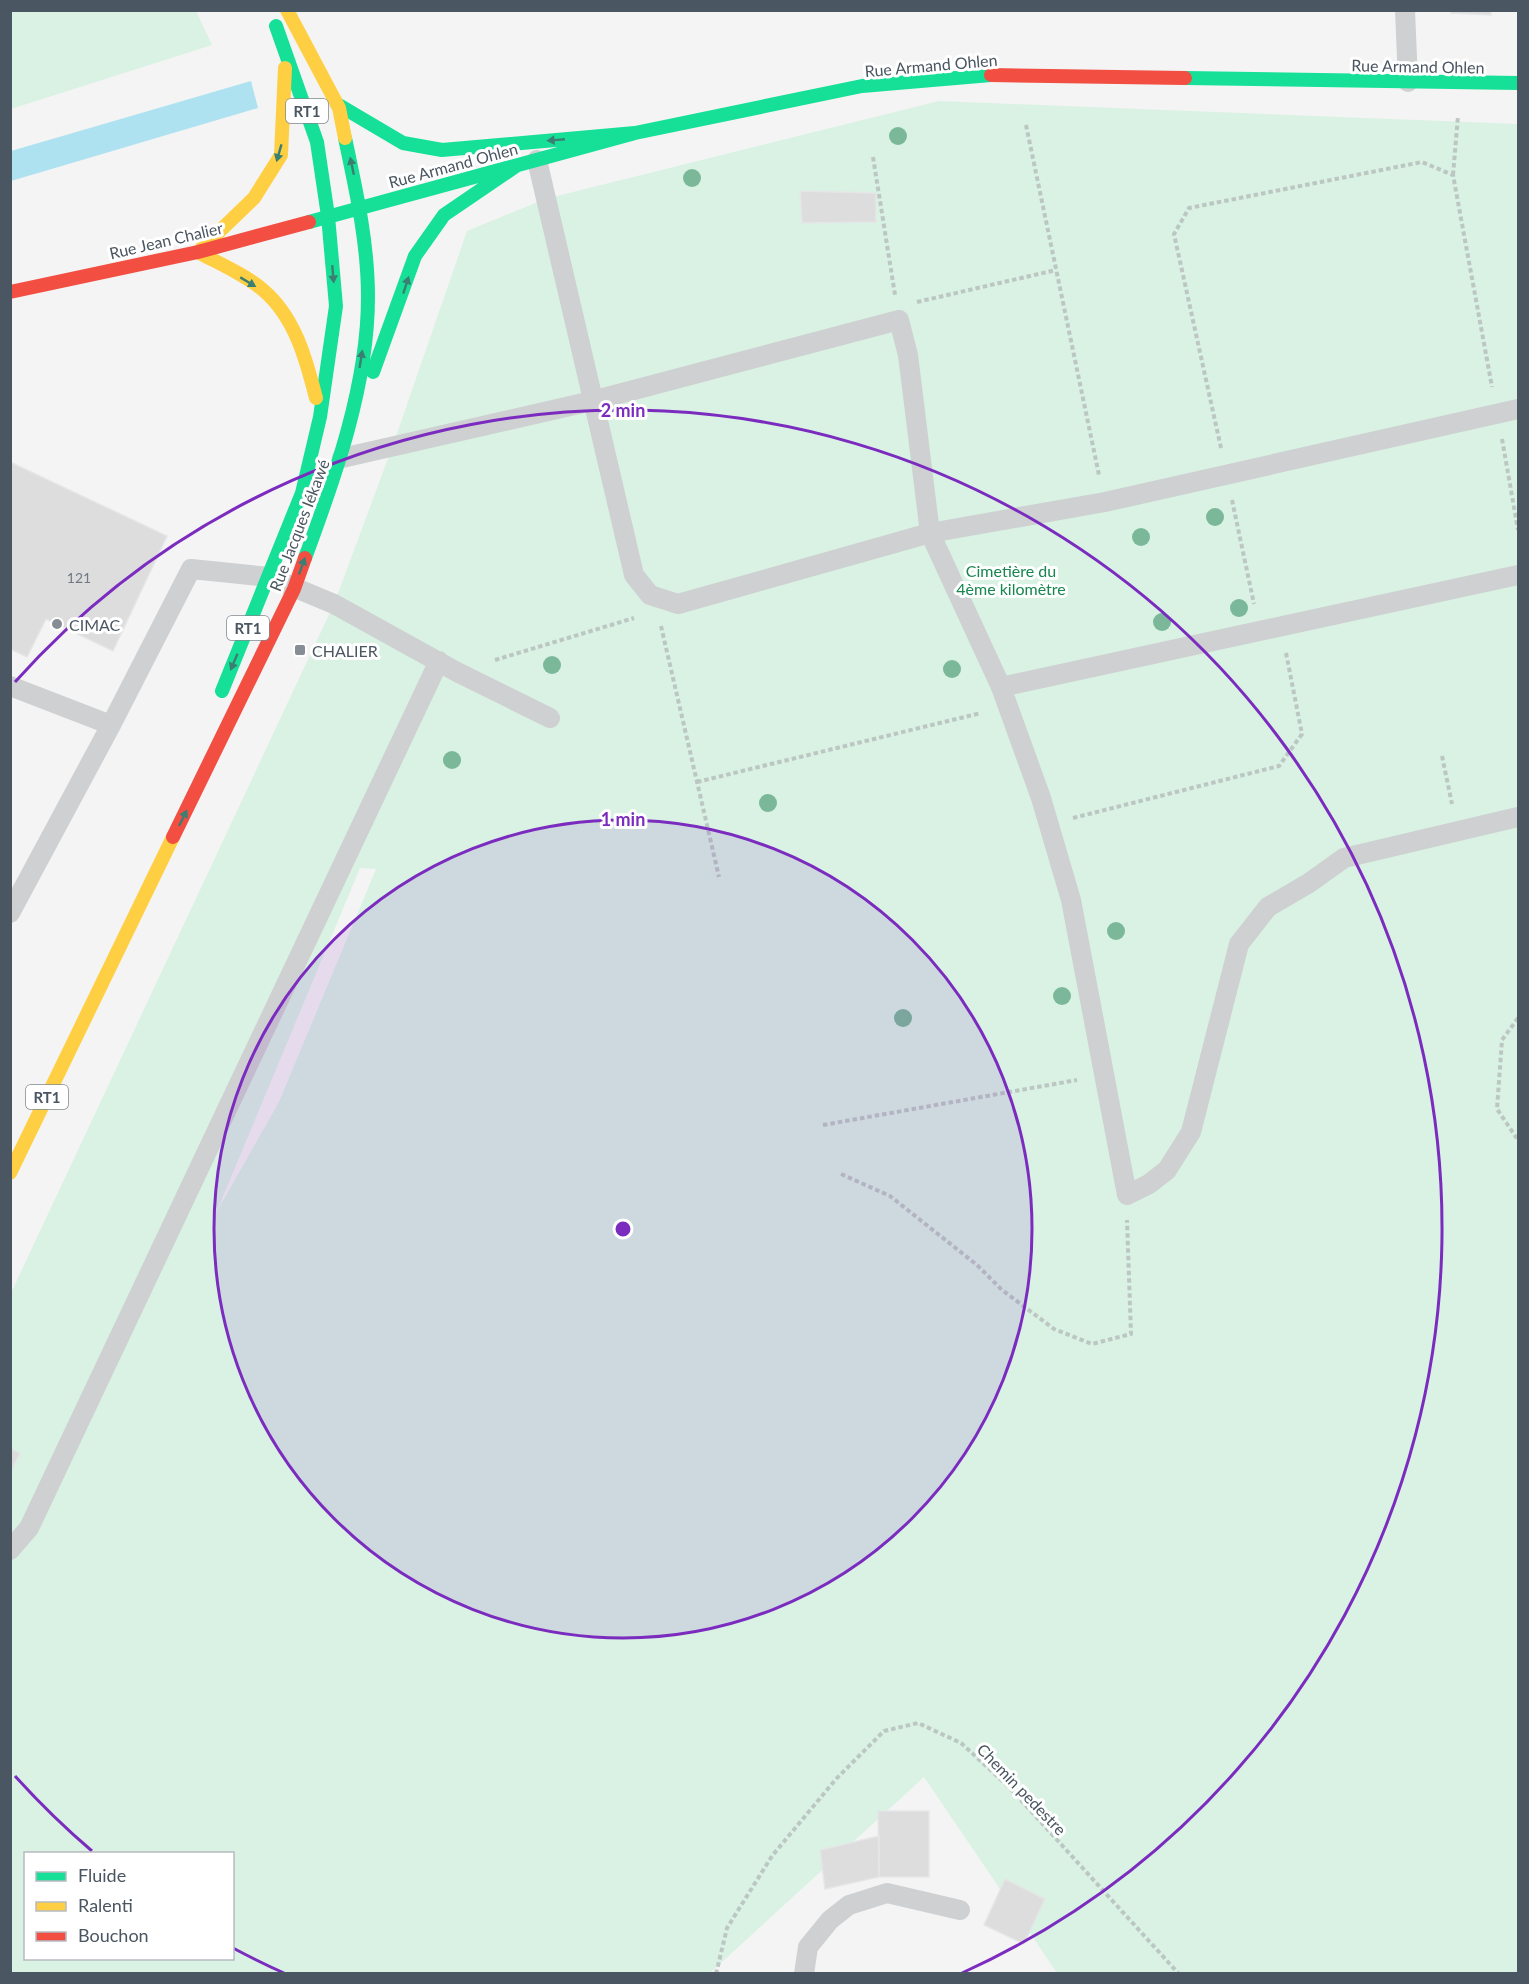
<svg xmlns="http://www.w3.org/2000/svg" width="1529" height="1984" font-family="Lato,sans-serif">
  <rect width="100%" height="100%" fill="#f4f4f4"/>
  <!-- green -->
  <path fill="#d9f2e3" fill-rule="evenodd" d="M11,10L196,11L212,45L11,109Z
    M939,101L1518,124V1973H1057L924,1777L710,1973L11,1974V1293L334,604L393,445L467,231L545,199ZM360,868L376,869L279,1102L216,1213ZM26,1854H232V1958H26Z"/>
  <!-- water -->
  <path fill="#aee2f0" d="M251,81L258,108L11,181V151Z"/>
  <!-- building -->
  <path fill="#ddddde" stroke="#e5e6e7" stroke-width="1.5" d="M1451,10H1491V15L1451,13Z
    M800,191L876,193V222L802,223Z
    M10,462L167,536L113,651L46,619L27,657L10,649Z
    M10,1448L20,1453L10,1473Z
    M878,1811H929V1877H879Z
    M879,1836V1877L825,1889L820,1850Z
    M1005,1879L1045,1899L1024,1944L984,1925Z"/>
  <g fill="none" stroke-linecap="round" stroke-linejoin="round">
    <!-- path -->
    <path stroke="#bcc7c4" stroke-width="4" stroke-dasharray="4.5 3" stroke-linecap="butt" d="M1026,125L1099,475
      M873,157L895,295
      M1453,175L1458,116
      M917,302L1056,270
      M1502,439L1518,530
      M1221,448L1174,234L1189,208L1422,162L1453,175L1492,387
      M1232,500L1254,604
      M661,626L719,877
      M495,660L634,618
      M1442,756L1452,804
      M697,782L981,713
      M1073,818L1279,766L1302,734L1286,653
      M1518,1018L1502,1040L1497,1109L1518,1140
      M823,1125L1077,1080
      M841,1174L890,1196L977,1265L1002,1290L1054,1329L1092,1344L1131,1334L1127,1220
      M716,1974L727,1928L772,1856L836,1779L884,1731L918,1723L961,1743L1009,1787L1179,1974"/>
    <!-- lane -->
    <path stroke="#ced0d2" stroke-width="20" d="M1405,10L1408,82
      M537,160L634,575L650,595L678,604L930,533L1105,502L1518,409
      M342,458L592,401L899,320L908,355L930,533L1001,687L1041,798L1071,900L1127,1195L1149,1184L1167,1170L1191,1132L1239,944L1268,907L1309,883L1344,858L1518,817
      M10,686L111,725L191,569L269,577L334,604L457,672L550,718
      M1001,687L1518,575
      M10,913L111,725
      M10,1550L29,1528L439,661
      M804,1974L808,1947L830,1920L849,1905L887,1893L960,1910"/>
    <!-- fast -->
    <path stroke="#16e098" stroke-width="14" d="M1185,78L1518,83
      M337,104L403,143L442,150L635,133
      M309,222L635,133L862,86L991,75
      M373,372L415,256L444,215L516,166
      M305,558C335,477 368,385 368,297C368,243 356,190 345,138
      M222,691L302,493L320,417L336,306L328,216L317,142L276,26"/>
    <!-- slow -->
    <path stroke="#ffcf43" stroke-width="14" d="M287,10L339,108L345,138
      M285,68L281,155L254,198L198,252C220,264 244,274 263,290C295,317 306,359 316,398
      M10,1173L173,837"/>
    <!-- jam -->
    <path stroke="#f24e42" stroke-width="14" d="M991,75L1185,78
      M10,292L198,252L309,222
      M173,837L294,589L305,558"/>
  </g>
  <!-- trees -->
  <g fill="#7ab899">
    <circle cx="898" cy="136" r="9"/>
    <circle cx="692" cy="178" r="9"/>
    <circle cx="1215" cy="517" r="9"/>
    <circle cx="1141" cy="537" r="9"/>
    <circle cx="1239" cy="608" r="9"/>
    <circle cx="1162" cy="622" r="9"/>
    <circle cx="552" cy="665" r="9"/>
    <circle cx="952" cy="669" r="9"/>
    <circle cx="452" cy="760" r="9"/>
    <circle cx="768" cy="803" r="9"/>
    <circle cx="1116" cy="931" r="9"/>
    <circle cx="1062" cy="996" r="9"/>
    <circle cx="903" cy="1018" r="9"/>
  </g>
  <!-- one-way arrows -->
  <defs><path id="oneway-solid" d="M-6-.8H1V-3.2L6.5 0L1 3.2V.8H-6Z" transform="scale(1.5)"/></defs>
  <g fill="#3a7f72">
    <use href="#oneway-solid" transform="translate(556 140) rotate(175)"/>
    <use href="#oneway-solid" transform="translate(279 153) rotate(106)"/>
    <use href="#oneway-solid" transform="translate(352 166) rotate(-102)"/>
    <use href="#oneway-solid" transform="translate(333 274) rotate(85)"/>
    <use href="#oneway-solid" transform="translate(248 282) rotate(31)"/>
    <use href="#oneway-solid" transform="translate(406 285) rotate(-72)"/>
    <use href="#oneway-solid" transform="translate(361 359) rotate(-81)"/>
    <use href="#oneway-solid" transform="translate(302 566) rotate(-70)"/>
    <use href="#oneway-solid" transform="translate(234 662) rotate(113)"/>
    <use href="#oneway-solid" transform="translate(183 818) rotate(-64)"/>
  </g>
  <!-- distance rings -->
  <circle cx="623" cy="1229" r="409" fill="#7b2cbf" fill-opacity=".12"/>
  <g fill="none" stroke="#7b2cbf" stroke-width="3">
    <circle cx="623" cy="1229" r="409"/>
    <path d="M284 1973A818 818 0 0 1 233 1948M92 1851A818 818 0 0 1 15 1776M15 682A818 818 0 1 1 962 1973"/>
  </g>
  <!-- markers -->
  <g fill="#868d94" stroke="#fff" stroke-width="2">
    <circle cx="57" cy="624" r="6"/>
    <rect x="294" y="644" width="12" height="12" rx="3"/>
  </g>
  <g text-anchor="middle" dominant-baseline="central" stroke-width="6" stroke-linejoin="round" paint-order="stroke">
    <!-- number labels -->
    <g font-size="14" fill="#707881">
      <text x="79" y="577">121</text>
    </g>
    <!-- shield labels -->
    <g fill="#fff" stroke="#808990" stroke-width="1.5">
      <rect x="286" y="99" width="42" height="24" rx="4.5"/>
      <rect x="227" y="616" width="42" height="24" rx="4.5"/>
      <rect x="26" y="1085" width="42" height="24" rx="4.5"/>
    </g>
    <g font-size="15" font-weight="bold" fill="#4a5661">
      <text x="307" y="111">RT1</text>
      <text x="248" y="628">RT1</text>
      <text x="47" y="1097">RT1</text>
    </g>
    <!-- street labels -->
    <g font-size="16" fill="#4a5661" stroke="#fff">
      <text transform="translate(931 65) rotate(-5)">Rue Armand Ohlen</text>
      <text transform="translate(1418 66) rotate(1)">Rue Armand Ohlen</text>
      <text transform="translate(453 165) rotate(-15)">Rue Armand Ohlen</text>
      <text transform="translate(166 240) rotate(-13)">Rue Jean Chalier</text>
      <text transform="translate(299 525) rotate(-69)">Rue Jacques Iékawé</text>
      <text transform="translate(1022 1789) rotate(46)">Chemin pedestre</text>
    </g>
    <!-- park labels -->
    <g font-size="16" fill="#17864f" stroke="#fff">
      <text x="1011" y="570">Cimetière du<tspan x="1011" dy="18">4ème kilomètre</tspan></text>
    </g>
    <!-- poi labels -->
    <g font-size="16" fill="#4a5661" stroke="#fff" text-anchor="start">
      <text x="69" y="624">CIMAC</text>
      <text x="312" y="650">CHALIER</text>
    </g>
  </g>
  <circle cx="623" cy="1229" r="9" fill="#7b2cbf" stroke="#fff" stroke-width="3"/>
  <g font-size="18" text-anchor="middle" font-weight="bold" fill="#7b2cbf" stroke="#fff" stroke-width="6" stroke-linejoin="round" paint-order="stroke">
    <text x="623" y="417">2 min</text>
    <text x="623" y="826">1 min</text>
  </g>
  <!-- border -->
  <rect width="1529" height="1984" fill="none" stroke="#4a5661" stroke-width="24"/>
  <!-- legend -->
  <rect x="24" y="1852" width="210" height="108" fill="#ffffff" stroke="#b7bbc0" stroke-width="1.5"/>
  <rect x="36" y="1872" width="30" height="9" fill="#16e098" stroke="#b7bbc0" stroke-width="1.5"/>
  <text x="78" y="1882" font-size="18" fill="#4a5661">Fluide</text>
  <rect x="36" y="1902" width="30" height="9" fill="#ffcf43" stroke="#b7bbc0" stroke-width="1.5"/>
  <text x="78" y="1912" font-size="18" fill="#4a5661">Ralenti</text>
  <rect x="36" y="1932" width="30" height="9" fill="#f24e42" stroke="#b7bbc0" stroke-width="1.5"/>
  <text x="78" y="1942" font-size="18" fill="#4a5661">Bouchon</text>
</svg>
